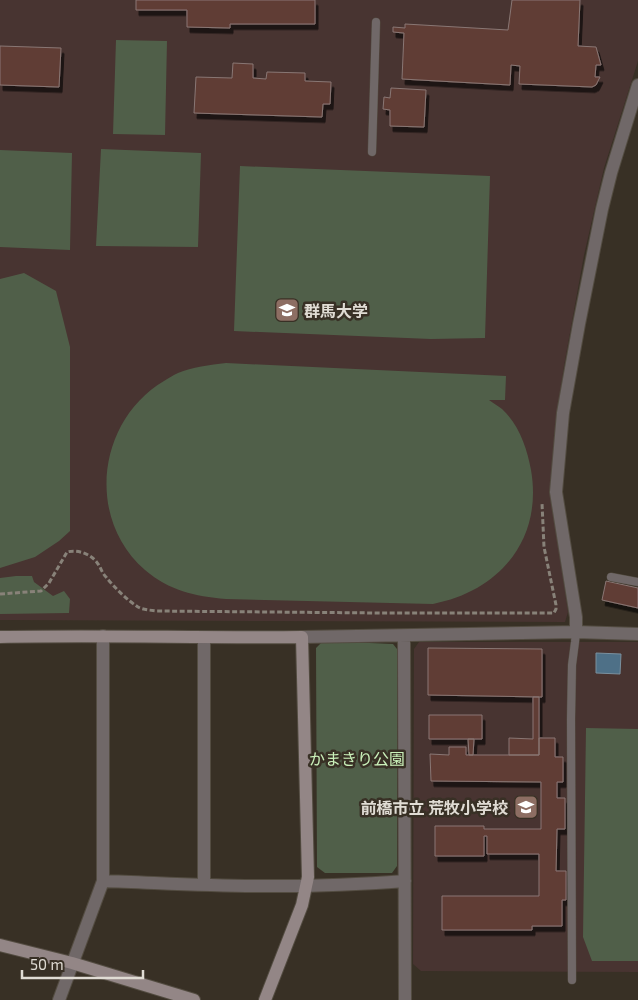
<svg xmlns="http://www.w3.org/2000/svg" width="638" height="1000" font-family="'Exo 2','Noto Sans JP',sans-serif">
  <defs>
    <filter id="shadow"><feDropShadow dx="3" dy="5.5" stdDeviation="0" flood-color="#0009"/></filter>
  </defs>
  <rect width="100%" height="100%" fill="#383025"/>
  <!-- education -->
  <path fill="#483431" d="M0,0H638V61L604,168L584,255L564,366L556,421L550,490L568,612L565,622L0,620Z
    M419,642H638V972L421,971L413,964L414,649Z"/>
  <!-- green -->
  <path fill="#505f49" d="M116,40L167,41L165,135L113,134Z
    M101,149L201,153L198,247L96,246Z
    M0,150L72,153L70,250L0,247Z
    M240,166L490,176L485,338L431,339L234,331Z
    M24,273L56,291L70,347V531L59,541L35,557L0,568V279Z
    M226,363L506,376L505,400H489C493,403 498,406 502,409C519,425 527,448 531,470C543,539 500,591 433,604L226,599C194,596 170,591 145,570C85,518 98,420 164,381C169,378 173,375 178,373C192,367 210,365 226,363Z
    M16,576H32L34,582L53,596L64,591L70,599L69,613L0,614V578Z
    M323,641L393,644L397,649V866L392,873H325L317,867L316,648Z
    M586,728L638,729V961H592L583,937Z"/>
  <!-- water -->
  <path fill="#4e7087" stroke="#7a909e" d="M596,653L621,654L620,674L596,673Z"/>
  <!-- building -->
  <path fill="#613d36" stroke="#897774" filter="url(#shadow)" d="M136,0H315V24H230V28L187,27V10H136Z
    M512,0H580L578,46L596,47L601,65H596L595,77H600L596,85L592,87L519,84L520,66L511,65L510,85L402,79L404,33L393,32V27L405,28V24L508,30Z
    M0,46L61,48L59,87L0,85Z
    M233,63L253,64V78L266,79L267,72L305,73V81L331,82L330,104H323L322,117L194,113L196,77L232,78Z
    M391,88L426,90L424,127L390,126V110L383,109L384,97L390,98Z
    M606,581L638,588V608L602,600Z
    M428,648L542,649V697L428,695Z
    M533,697H539V755H509V738L533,739Z
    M429,715H482V739H429Z
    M539,738H555V757H563V782H557V798H565V829H557L556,871H566V900H562V926H532V930H442V896H539V854H487V836H484V856H435V826H484V829H541V782L431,781L430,754L449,755V747H466V755H539Z
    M468,739H474L473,755H469Z"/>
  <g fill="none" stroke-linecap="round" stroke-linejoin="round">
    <!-- lane casing -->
    <g stroke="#534c41" stroke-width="9">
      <path id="lane" d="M372,152L376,22
        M611,577L638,582
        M572,980L571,719L572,665L575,642L576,632"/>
    </g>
    <!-- street casing -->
    <g stroke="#534c41" stroke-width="14">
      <path id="street" d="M576,632V617L556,492L563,413L579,324L602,209L611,173L638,85
        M404,636L405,1000
        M302,637L576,632L638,634
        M103,881C163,883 223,887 283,886C323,886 364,884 405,881
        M204,885V638
        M59,1000L103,881V636"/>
    </g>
    <!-- secondary casing -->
    <g stroke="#534c41" stroke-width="14">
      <path id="secondary" d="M0,637C101,635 201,638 302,637L308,877L302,905L265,1000
        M0,945L72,963L194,1000"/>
    </g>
    <!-- path -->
    <path stroke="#888279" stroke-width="3" stroke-dasharray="5 2.5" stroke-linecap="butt" d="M0,594L41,591L49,583L67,552C77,549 92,554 98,564C101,568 102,573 106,577C114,587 127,600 138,607C143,610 150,610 157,611L381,613H554L556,609V605L544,547L542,503"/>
    <!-- lane -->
    <use href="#lane" stroke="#706868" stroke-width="8"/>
    <!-- street -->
    <use href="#street" stroke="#706868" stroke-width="12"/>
    <!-- secondary -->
    <use href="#secondary" stroke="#938686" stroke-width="12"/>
  </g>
  <!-- icons -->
  <defs>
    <g id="university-square" transform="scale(1.25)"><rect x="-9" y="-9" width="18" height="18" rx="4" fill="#8d6e63" stroke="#383025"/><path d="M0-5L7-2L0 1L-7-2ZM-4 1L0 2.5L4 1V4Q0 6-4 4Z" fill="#fff"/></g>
    <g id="school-square" transform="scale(1.25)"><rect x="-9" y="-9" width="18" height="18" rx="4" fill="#8d6e63" stroke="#383025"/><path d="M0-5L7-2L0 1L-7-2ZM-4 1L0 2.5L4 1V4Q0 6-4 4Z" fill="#fff"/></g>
  </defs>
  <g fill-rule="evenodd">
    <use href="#university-square" x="287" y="310"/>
    <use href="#school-square" x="526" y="807"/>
  </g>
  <g text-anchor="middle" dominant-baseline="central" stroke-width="5" stroke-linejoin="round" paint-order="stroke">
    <!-- poi labels -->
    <g font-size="16" font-weight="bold" fill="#e0dcd4" stroke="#383025" text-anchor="start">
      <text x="304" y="310">群馬大学</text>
      <text x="508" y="807" text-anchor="end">前橋市立 荒牧小学校</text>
    </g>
    <!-- park labels -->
    <g font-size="16" fill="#caf1ba" stroke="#383025">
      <text x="357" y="758">かまきり公園</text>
    </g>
  </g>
  <!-- scale -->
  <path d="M22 970v8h121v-8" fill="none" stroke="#e0dcd4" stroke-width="2.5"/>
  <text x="30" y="970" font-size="15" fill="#e0dcd4" stroke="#383025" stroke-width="4" paint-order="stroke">50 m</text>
</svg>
